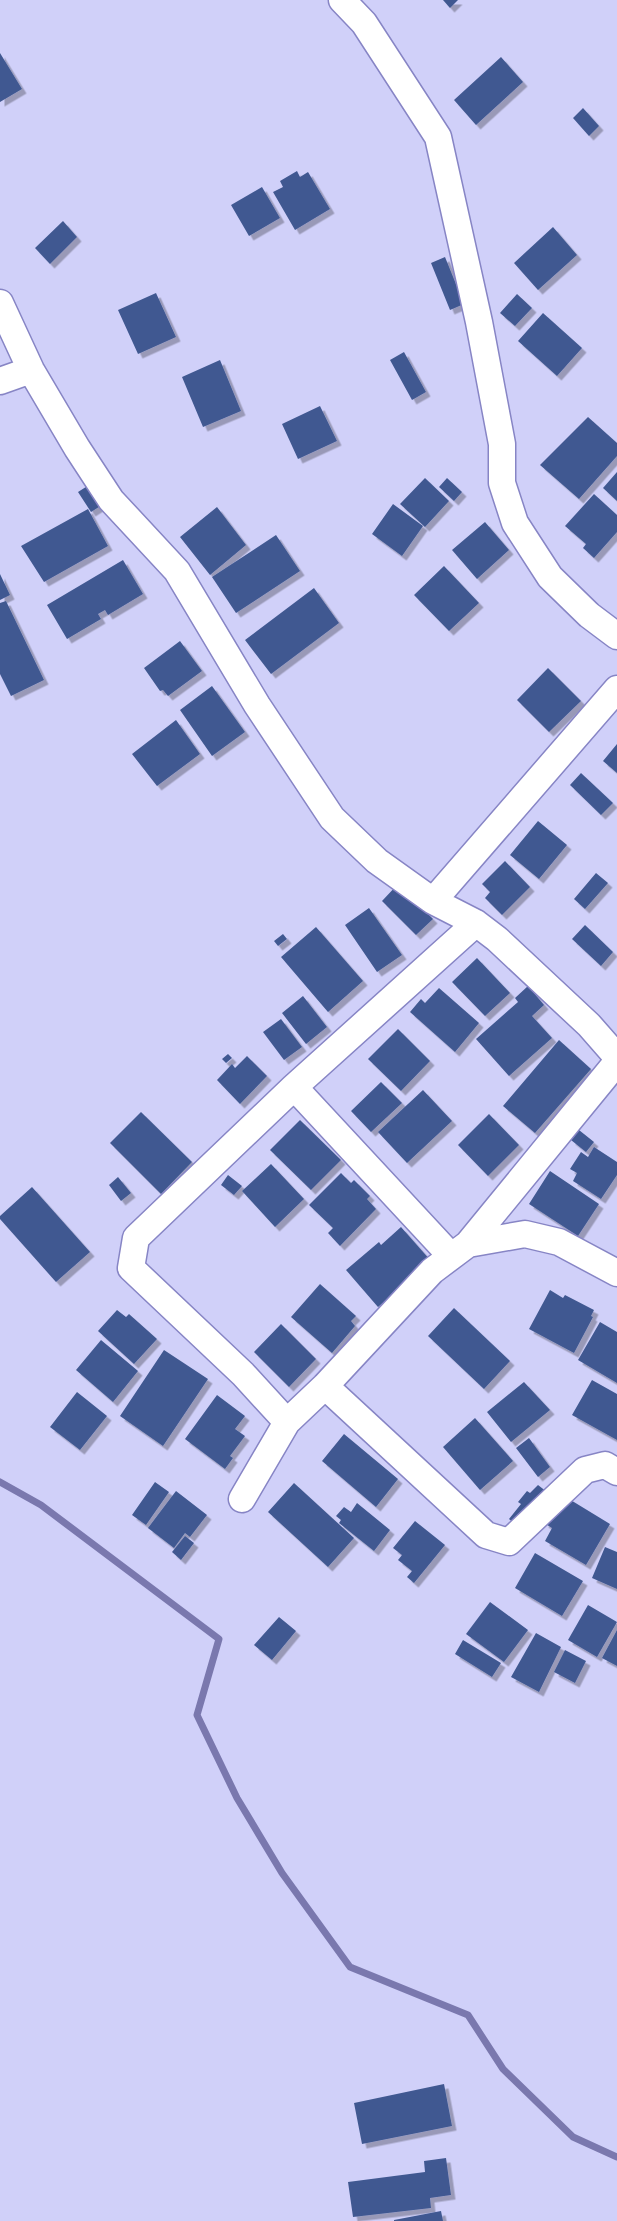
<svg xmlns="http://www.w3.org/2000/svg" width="617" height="2221" font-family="'Fira Sans Condensed',sans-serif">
  <defs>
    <filter id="shadow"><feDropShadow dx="4.5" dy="4.5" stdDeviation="0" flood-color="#0004"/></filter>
  </defs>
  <rect width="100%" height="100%" fill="#d0d0f9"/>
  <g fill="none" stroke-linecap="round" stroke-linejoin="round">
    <!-- stream -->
    <path stroke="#7a78ae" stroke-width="7" d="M0,1482L41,1505L219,1639L197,1715L237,1798L282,1873L350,1967L468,2015L503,2069L573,2137L617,2157"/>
  </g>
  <!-- building -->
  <path fill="#415991" filter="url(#shadow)" d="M443,0H458L450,8Z
    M0,53L22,89L0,102Z
    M501,57L523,82L476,125L454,100Z
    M583,108L599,126L589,136L573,118Z
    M297,171L300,177L308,172L330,209L295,230L273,192L283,187L280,181Z
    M262,187L280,218L249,236L231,205Z
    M63,221L77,237L50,264L35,248Z
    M553,227L577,255L538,290L514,263Z
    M445,257L464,304L450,310L431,263Z
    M156,293L176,337L138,354L118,310Z
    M517,294L532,308L515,326L500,313Z
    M543,313L582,348L557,376L518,341Z
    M404,352L426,392L412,400L390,360Z
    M220,360L241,411L203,427L182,377Z
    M320,406L337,441L298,459L282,424Z
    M588,417L617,443V456L579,499L540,465Z
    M617,472V501L603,488Z
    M425,478L449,501L425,527L400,504Z
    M447,478L462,492L454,501L439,487Z
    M89,485L102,505L91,512L78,492Z
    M594,494L617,515V532L594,558L583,548L586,544L565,526Z
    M393,504L423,526L402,556L372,534Z
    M217,507L246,545L210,575L180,537Z
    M88,509L108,546L44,582L21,546Z
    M485,522L509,550L477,579L452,550Z
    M276,535L300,571L236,613L212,577Z
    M123,560L143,594L108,615L105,610L98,614L101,619L67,639L47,605Z
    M444,566L479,603L449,631L414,595Z
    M0,574L10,595L0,600Z
    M314,588L339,623L271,674L245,640Z
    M6,601L44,680L11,696L0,674V603Z
    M180,641L202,671L168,696L163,690L160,691L144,668Z
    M548,668L581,701L549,732L517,700Z
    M212,686L245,732L212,756L180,710Z
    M176,720L200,754L157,786L132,754Z
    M617,744V773L603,761Z
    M581,773L613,803L601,815L570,785Z
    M538,821L567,845L539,879L510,855Z
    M505,861L530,887L502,915L485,898L490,892L482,884Z
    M596,873L608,883L585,909L574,899Z
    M398,884L433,919L416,935L382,901Z
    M369,908L402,955L377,972L345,925Z
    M585,925L613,952L601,966L572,939Z
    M316,927L363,981L328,1012L281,957Z
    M283,934L287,939L278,946L274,941Z
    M477,958L510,993L485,1016L452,982Z
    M528,986L544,1005L532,1016L552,1038L509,1076L476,1039L518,1002L515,998Z
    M439,988L479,1023L455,1052L410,1012L421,999L425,1003Z
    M303,996L327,1027L306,1044L282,1013Z
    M281,1019L302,1047L284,1060L263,1032Z
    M398,1029L430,1061L401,1091L368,1059Z
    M559,1040L591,1069L535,1133L503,1106Z
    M228,1054L232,1058L226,1063L222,1059Z
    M247,1056L267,1076L240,1104L217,1080L232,1064L235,1068Z
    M381,1082L402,1103L371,1132L351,1111Z
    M423,1090L452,1121L407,1163L378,1132Z
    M141,1112L192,1162L161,1194L110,1143Z
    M489,1114L519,1145L488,1176L458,1145Z
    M300,1120L341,1160L311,1190L270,1150Z
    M579,1130L594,1142L586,1152L571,1140Z
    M594,1147L617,1162V1175L601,1199L573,1181L577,1173L570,1169L581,1152L588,1157Z
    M271,1164L304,1199L275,1227L242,1191Z
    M550,1171L599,1204L578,1236L529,1204Z
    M341,1173L351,1183L354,1180L370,1196L367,1199L376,1209L340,1246L328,1233L333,1228L309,1205Z
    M228,1175L242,1186L234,1195L221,1185Z
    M118,1177L131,1193L121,1201L109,1185Z
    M32,1187L90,1252L56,1282L0,1219V1216Z
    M401,1227L431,1261L378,1307L346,1270L379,1242L381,1245Z
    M320,1284L356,1316L351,1321L355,1326L332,1353L291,1317Z
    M550,1290L563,1298L565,1295L594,1310L591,1316L593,1317L574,1353L529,1329Z
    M454,1308L510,1361L484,1389L428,1336Z
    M117,1310L126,1317L129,1314L157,1339L134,1364L98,1331Z
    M600,1322L617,1332V1383L578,1360Z
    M281,1324L316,1359L289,1387L254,1352Z
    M101,1340L138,1371L113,1402L76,1370Z
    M164,1350L208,1379L163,1446L120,1416Z
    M592,1380L617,1394V1440L572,1415Z
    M524,1382L550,1410L511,1442L487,1412Z
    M77,1392L107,1416L80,1450L50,1427Z
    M217,1395L245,1416L235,1429L245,1436L230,1456L233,1458L225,1469L185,1439Z
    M475,1418L513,1461L480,1490L443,1447Z
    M344,1434L398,1479L376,1507L322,1461Z
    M529,1438L550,1467L538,1477L516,1448Z
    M155,1482L169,1492L146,1525L132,1515Z
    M294,1483L354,1538L328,1567L268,1512Z
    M538,1485L547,1492L518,1527L509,1519L521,1504L518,1502L527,1491L530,1493Z
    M176,1491L207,1515L190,1537L185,1533L174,1548L148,1528Z
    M569,1499L610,1524L586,1565L545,1541L552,1528L544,1523L553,1509L560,1513Z
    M357,1503L390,1530L374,1551L339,1523L341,1520L336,1516L344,1507L351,1512Z
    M415,1521L445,1545L414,1583L407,1577L412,1571L398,1560L402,1555L393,1548Z
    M185,1536L194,1543L181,1560L172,1552Z
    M605,1547L617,1552V1589L592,1578Z
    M535,1553L583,1581L562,1616L515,1588Z
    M490,1602L528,1630L504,1662L466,1634Z
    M588,1605L617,1622L597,1657L568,1640Z
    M279,1617L296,1631L272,1660L254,1645Z
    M617,1630V1666L602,1658Z
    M536,1633L561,1647L539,1692L511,1677Z
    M463,1640L501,1663L492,1677L455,1654Z
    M565,1650L586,1661L575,1683L554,1672Z
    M444,2084L452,2126L362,2144L354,2103Z
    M446,2158L451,2195L430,2198L431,2208L353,2217L348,2182L425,2172L424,2161Z
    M441,2211L443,2221H394V2220Z"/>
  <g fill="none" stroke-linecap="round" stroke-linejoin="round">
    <!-- minor casing -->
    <g stroke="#8785c5" stroke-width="29">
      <path id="minor" d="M342,0L364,23L438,137L479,322L502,444V483L515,523L550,577L589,615L617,636
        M0,303L31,370L77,448L111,500L177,571L257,705L332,818L377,861L433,901L476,923L497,939L589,1025L617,1057
        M0,381L31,370
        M433,901L617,689
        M294,1087L451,1256
        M468,1244L617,1062
        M325,1386L486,1535L509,1542L585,1470L605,1465L617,1472
        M287,1422L243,1374L131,1268L136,1238L294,1087L476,923
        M242,1499L287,1422L325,1386L432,1271L468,1244L525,1234L559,1242L617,1273"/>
    </g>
    <!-- minor -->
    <use href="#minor" stroke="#fff" stroke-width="26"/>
  </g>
</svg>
